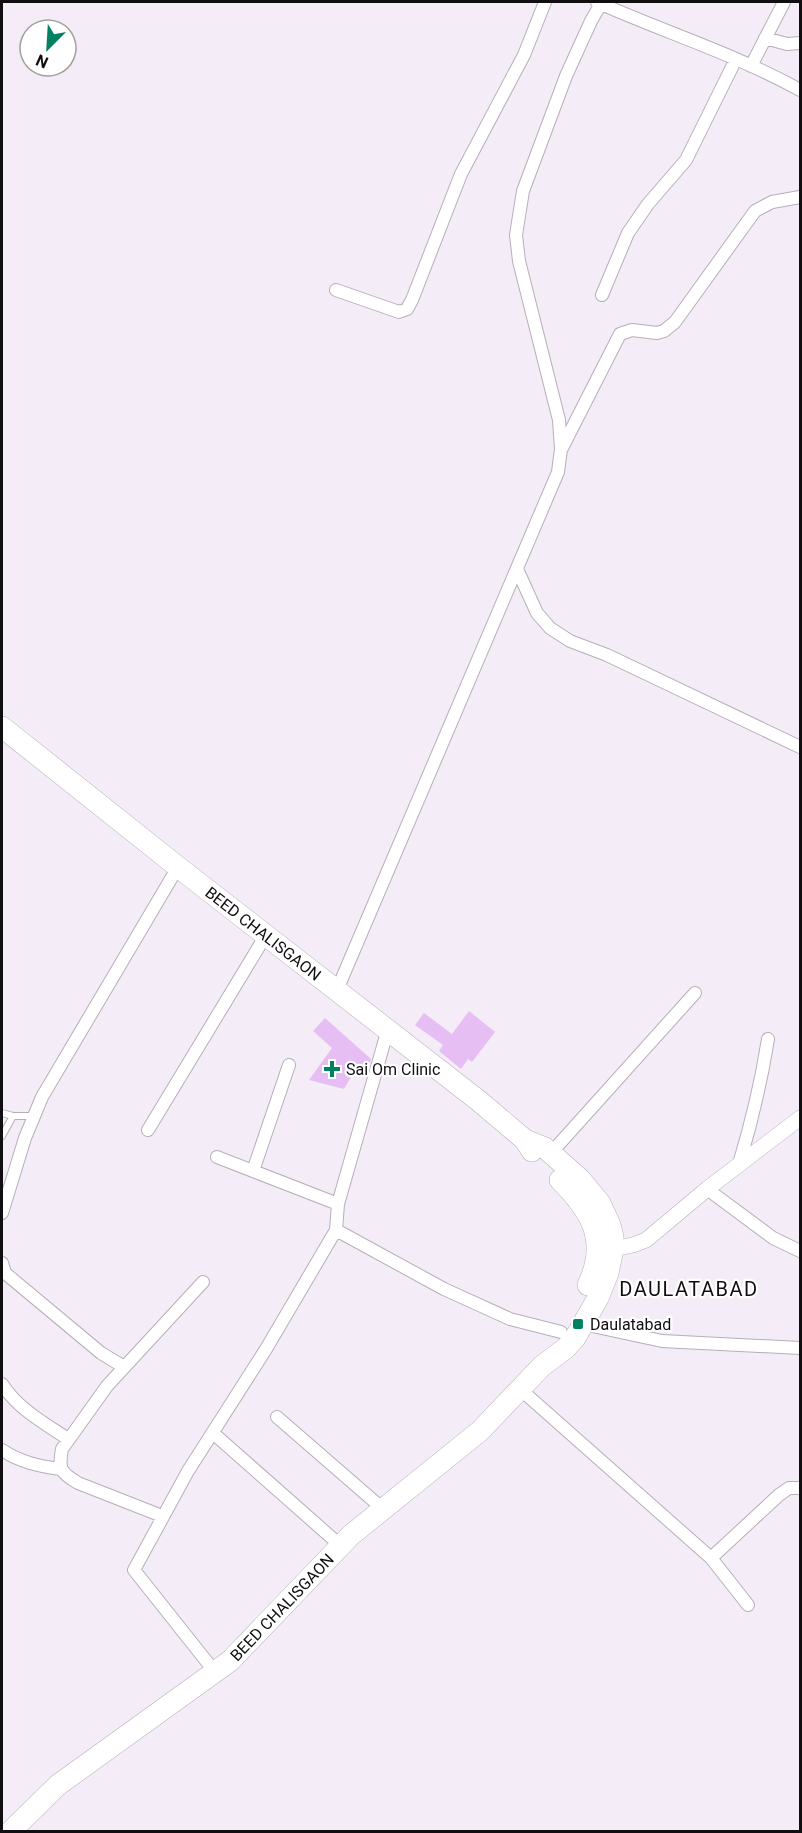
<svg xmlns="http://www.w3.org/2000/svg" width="802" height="1833" font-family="Roboto,sans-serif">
  <rect width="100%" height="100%" fill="#f4ecf7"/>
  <!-- building -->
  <path fill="#e7bef3" d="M469,1011L495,1032L472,1062L468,1059L461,1069L439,1051L443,1045L415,1025L424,1013L452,1034Z
    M325,1018L371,1059L369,1064L360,1074L356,1069L344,1089L309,1080L332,1048L313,1031Z"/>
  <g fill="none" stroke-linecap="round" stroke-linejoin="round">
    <!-- service casing -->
    <g stroke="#b7aeb9" stroke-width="8">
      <path id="service" d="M2,1113L13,1116H34
        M2,1136L13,1116"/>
    </g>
    <!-- minor casing -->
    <g stroke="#b7aeb9" stroke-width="14">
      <path id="minor" d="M597,2C664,32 735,54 800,90
        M765,38L787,44L800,43
        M751,66L784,2
        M336,290L399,312L407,309L412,300L461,174L524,55L545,2
        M602,295L628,233L648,204L686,160L736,59
        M562,448L620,334L632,330L657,333L664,331L675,322L755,211L772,202L800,197
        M517,569L537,613L550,628L570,641L607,655L800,747
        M337,990L558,472L561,449L559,420L519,261L516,235L523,191L566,76L591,21L602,2
        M148,1130L266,935
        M551,1153L695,993
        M217,1157L338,1204
        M739,1164C752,1121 761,1083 768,1039
        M253,1171L289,1065
        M707,1189L773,1238L800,1251
        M2,1213L25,1138L42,1097L178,867
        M336,1230L444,1289L510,1319L561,1332
        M2,1263L5,1273L101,1353L124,1367
        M583,1324L662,1341L800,1348
        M2,1384C18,1409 44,1423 68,1439
        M520,1389L711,1558L748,1605
        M277,1417L383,1509
        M213,1433L341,1546
        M2,1450C20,1462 38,1466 60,1469
        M162,1516L78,1483C61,1473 58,1469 62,1449L107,1386L203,1282
        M711,1558L779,1495L789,1488H800
        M215,1672L134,1570L188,1471L266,1349L336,1230L338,1204L388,1029"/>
    </g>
    <!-- tertiary casing -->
    <g stroke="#b7aeb9" stroke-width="16">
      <path id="tertiary" d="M613,1249L633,1245L646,1240L707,1189L800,1118"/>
    </g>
    <!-- trunk casing -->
    <g stroke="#b7aeb9" stroke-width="22">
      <g id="trunk">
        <path id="s1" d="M2,727L178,867L479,1101L525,1140L532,1151"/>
        <path d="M560,1180C592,1212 609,1241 588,1285"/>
        <path id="s2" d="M10,1832L58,1785L230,1661L351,1535L480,1431L542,1366L566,1348L575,1338L598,1298L608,1273L613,1249V1237L610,1225L600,1203L580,1179L545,1148L525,1140"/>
      </g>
    </g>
    <!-- service -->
    <use href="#service" stroke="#fff" stroke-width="6"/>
    <!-- minor -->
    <use href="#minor" stroke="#fff" stroke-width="12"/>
    <!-- tertiary -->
    <use href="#tertiary" stroke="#fff" stroke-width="15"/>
    <!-- trunk -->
    <use href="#trunk" stroke="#fff" stroke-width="21"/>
  </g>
  <!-- markers -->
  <g fill="#008162" stroke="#fff" stroke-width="2">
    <path d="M329 1060h6v6h6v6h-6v6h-6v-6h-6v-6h6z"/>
    <rect x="572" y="1318" width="12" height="12" rx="3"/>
  </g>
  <g text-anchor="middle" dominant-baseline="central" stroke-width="4.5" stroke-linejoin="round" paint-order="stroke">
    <!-- street labels -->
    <g font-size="16" fill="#110e11" stroke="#fff">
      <text stroke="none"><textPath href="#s1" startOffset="333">BEED CHALISGAON</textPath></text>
      <text stroke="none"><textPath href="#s2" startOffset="354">BEED CHALISGAON</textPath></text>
    </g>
    <!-- poi labels -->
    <g font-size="16" fill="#110e11" stroke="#fff" text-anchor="start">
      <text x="346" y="1069">Sai Om Clinic</text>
      <text x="590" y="1324">Daulatabad</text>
    </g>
    <!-- quarter labels -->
    <g font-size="20" letter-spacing="1.5" fill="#110e11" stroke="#fff">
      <text x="689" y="1289">DAULATABAD</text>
    </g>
  </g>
  <!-- border -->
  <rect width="802" height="1833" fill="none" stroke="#110e11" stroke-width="6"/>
  <!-- north arrow -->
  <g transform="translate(48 48) rotate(204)"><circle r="28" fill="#ffffff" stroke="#a09fa0" stroke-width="1.5"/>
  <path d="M0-4.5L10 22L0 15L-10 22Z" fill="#008162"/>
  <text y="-9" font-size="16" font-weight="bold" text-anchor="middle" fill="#110e11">N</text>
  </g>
</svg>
